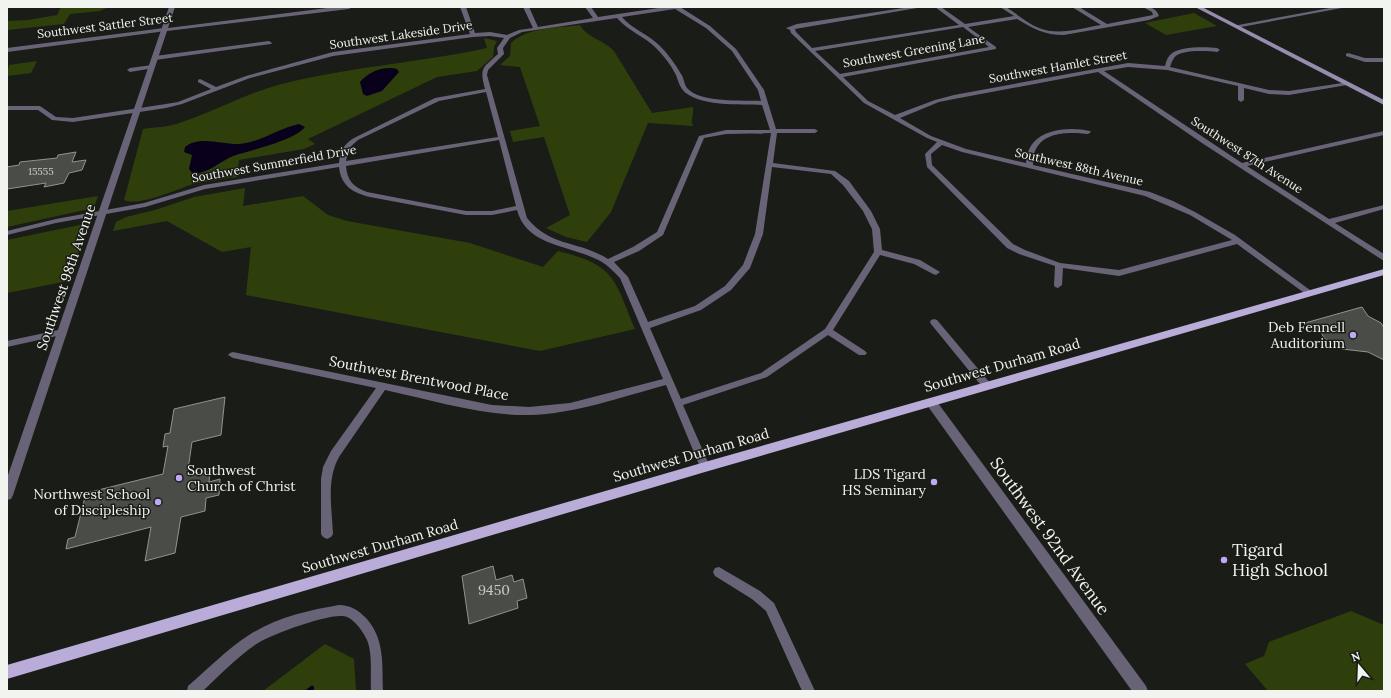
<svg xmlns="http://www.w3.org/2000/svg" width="1391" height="698" font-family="Lora,serif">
	<rect width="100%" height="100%" fill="#1a1c17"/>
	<g fill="#2f3f0c">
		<polygon points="61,7 109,7 100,11 70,14 64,24 7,30 7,21 28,20 57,15"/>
		<polygon points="1194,13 1217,26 1166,35 1145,23"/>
		<path d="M580,25C587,38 604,40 614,51L652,113L693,107C694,114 690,120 693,126L648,123L611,212L587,242L566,237L546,228L570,215L544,137L513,142L510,131L540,126L520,67L500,65L510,56L511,43C528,27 558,28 580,25Z"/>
		<path d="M484,38L497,41L494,47L493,57L477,71L437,77L308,139L315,144L304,149L239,160L237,177C222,179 208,181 193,184C177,189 139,207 124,200L143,129C156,127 170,127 182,122C215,111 245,94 278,85C347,67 418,63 487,48Z"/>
		<polygon points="37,61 31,73 7,76 9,65"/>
		<path d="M245,188L243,206L303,196L328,215L347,221L470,243L543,267L558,251C615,265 614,278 635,329L540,351L246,295L251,247L222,252L167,221L113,231L116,222L126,217L155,210L194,197Z"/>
		<polygon points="98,196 94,208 7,227 7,211"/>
		<polygon points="89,223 68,281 7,293 7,240"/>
		<polygon points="1351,611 1384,625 1384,691 1268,691 1245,664 1264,656 1269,642"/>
		<polygon points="325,644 354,659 356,691 263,691"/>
	</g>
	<g fill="#09001b">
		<path d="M392,68L397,69L399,72L382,91L367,96L363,94L360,82C367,73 380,67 392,68Z"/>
		<path d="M299,124L305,127C294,141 250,150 233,156C219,162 209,173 193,174L189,169L192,155L184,152L185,147C200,135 222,145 240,144C261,142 279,128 299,124Z"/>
	</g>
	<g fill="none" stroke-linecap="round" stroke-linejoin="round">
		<polyline stroke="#09001b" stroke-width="4.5" points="308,691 312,688"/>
	</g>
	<g fill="#4a4d47" stroke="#91948d">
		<polygon points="76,152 72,162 86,160 82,170 69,173 64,183 44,187 46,183 7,189 7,167 19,165 20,162 57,158 58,155"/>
		<polygon points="1362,307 1368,316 1381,323 1384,328 1384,360 1368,352 1342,349 1324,338 1321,332 1305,323"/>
		<polygon points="225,397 221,435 192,442 187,476 210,471 209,482 220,479 219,495 206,498 205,511 181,517 175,553 145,561 151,527 66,549 68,539 75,537 86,493 163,474 168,446 163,447 165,434 170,433 174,409"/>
		<polygon points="493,566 496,580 512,575 514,582 523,579 527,598 517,601 518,608 469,624 462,576"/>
	</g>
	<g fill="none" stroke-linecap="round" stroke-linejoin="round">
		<g fill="#696378" fill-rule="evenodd">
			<path d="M460,7H466L475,33L490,32L507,35L519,30L533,28L523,7H529L538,27L593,18L585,7H591L598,17L665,7H680L710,26L736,49L764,90L776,129H815L818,131L815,133H777L773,163L835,171L849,181L871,211L880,229L882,250L920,260L940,272L936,275L933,274L914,264L880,255L833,330L865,351L867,353L865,355H859L828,335L767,377L683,405L710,467L709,470L705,471L701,470L700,467L666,385C621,397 575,414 529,415C483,416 431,400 385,390L339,457C326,480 332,509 333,534L331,537L327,539L323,537L321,534V479L323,467L331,451L376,388L233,358L228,355L230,353L233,352L492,405L529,407L570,403L663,379L620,278C612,270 605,262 594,258C566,245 526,245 517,210L492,215H466L370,197C353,193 341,186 339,167L205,189L145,207L56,223L7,235V231L56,219L144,203L204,185L339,163C340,151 344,144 354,138L435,98L485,89C479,67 483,68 498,54L497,48L504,38L490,36L473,37L333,56L250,78L182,104L166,108L73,122L52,120L38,110H7V106H40L56,117L73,118L166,104L178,102L211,89L198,82V80L200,79L216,87L246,76L333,52L470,34ZM675,9L706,28L732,51L758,90L761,101C744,100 699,103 687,88C684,84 684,78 681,74C675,63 667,53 659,45C648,34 632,29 622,17ZM617,18C628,31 644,36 656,48C664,56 671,65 676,75C678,80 679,85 682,89C695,107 743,104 762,105L770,130H726L699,136L657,232L633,247L608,259C578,240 552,248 527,218L487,75L488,70L504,54L503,48L510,38L522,32ZM486,92L498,137L346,161L349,148L358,140L439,101ZM771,133L755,234L743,265L725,286L695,306L648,322L628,277L614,262L639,251L663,235L704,138L726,134ZM499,140L516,206L492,211H466L367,192C353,187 347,180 346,166ZM772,167L831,174L843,185L863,211L872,229L874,252L825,329L761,373L681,399L650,328L701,310L731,290L750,268L763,234Z"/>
			<path d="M910,7H923L795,29L796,32L812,48L959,25L935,7H941L965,24L1014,16L1000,7H1006C1017,14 1027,23 1039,28C1058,36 1082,28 1101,25L1072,7H1079L1107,24L1153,15L1152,12L1143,7C1151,7 1156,8 1159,16L1149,20L1064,35C1044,35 1034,29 1017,19L968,27L996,47V49L843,77L868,101L895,115L935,100L954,95L1128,63L1165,66C1166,62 1167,58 1170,55C1179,46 1205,47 1217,48L1220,50L1217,52C1207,51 1180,49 1174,58C1172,61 1171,64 1170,67L1269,90L1289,91L1349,82V84L1347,85L1289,95L1269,94L1244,88V100L1241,102L1238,100V86L1167,70L1128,67L1104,71L1242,163L1384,131V135L1247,166L1329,219L1384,205V209L1335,223L1384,254V261L1202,143L1098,72L954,99L939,102L900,118L931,136L966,149L1026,163C1027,156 1028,149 1033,143C1045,128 1073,127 1090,131L1091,132L1088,134C1071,132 1045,131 1036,149C1033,154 1033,160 1033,165L1150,192L1173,201L1195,212L1235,235L1314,293L1313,295H1307L1237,244L1119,276L1063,268L1062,285L1058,288L1055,287L1054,285L1055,266L1019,254L1007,248L927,167L925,154L937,142L927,138L864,103L791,33L790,30L786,28L797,24ZM963,27L989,47L840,74L815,51ZM942,145L962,152L1145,196L1190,215L1232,240L1119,270L1060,263L1025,250L1013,244L932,165L931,154Z"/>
			<polygon points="1335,7 1347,7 1236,28 1233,26"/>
			<polygon points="164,28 167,30 166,31 7,52 7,48"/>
			<polygon points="269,41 272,43 271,44 155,60 152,58 155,56"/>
			<polygon points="1348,53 1365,58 1384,58 1384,62 1365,62 1346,56 1346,54"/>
			<polygon points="152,65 155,67 154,68 130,72 127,70 130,68"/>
			<polygon points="934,319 937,320 990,383 992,386 990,389 984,389 931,324 930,322 931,320"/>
			<polygon points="63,329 66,330 67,332 66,334 7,347 7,341"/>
			<polygon points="719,567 760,591 774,603 815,691 802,691 766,611 752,599 715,576 713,572 715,568"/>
			<path d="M339,605C350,605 358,610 366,618C385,639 382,664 383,691H371C370,675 373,655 367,640C364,633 355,620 347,617C333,611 271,635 258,643C237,657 220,675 203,691H187L188,686C208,669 227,649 249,635C275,618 309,610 339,605Z"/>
		</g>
		<g fill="#696378" fill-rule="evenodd">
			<polygon points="169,7 175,7 168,28 335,7 352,7 349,9 167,31 13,495 11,499 7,500 7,478"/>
			<polygon points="931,398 935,399 1146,686 1148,691 1132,691 927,405 926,402 927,399"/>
		</g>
		<polygon fill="#968cae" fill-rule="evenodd" points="1195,7 1202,7 1384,100 1384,105"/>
		<polygon fill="#b9acd9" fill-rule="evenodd" points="1384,269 1384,275 705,472 7,679 7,665 705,462"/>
	</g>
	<g fill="#c0a8f3" stroke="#1a1c17" stroke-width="1.5">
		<circle cx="1353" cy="335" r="4"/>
		<circle cx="179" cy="478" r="4"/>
		<circle cx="934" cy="482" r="4"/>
		<circle cx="158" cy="502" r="4"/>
		<circle cx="1224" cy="560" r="4"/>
	</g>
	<g text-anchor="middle" stroke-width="3" stroke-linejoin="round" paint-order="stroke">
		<g font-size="10" fill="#c8cac6">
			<text x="41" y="175">15555</text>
		</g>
		<g font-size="12" fill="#f2f4f0" stroke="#1a1c17">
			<text transform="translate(105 26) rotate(-7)" y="4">Southwest Sattler Street</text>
			<text transform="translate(401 35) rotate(-8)" y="4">Southwest Lakeside Drive</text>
			<text transform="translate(914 51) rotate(-10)" y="4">Southwest Greening Lane</text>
			<text transform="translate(1058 67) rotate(-10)" y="4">Southwest Hamlet Street</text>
			<text transform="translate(1247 155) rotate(33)" y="4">Southwest 87th Avenue</text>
			<text transform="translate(274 164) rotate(-10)" y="4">Southwest Summerfield Drive</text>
			<text transform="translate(1079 167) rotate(13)" y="4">Southwest 88th Avenue</text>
		</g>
		<g font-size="14" fill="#f2f4f0" stroke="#1a1c17">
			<text transform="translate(66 277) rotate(-71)" y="5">Southwest 98th Avenue</text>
			<text transform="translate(1002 365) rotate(-16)" y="5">Southwest Durham Road</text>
			<text transform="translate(419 378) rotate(11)" y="5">Southwest Brentwood Place</text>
			<text transform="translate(691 455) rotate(-16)" y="5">Southwest Durham Road</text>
			<text transform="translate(380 546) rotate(-16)" y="5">Southwest Durham Road</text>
		</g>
		<g font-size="14" fill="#f2f4f0" stroke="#1a1c17" text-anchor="end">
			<text x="1345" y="332">Deb Fennell<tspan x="1345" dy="16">Auditorium</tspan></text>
			<text x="187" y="475" text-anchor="start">Southwest<tspan x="187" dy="16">Church of Christ</tspan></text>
			<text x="926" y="479">LDS Tigard<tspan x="926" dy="16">HS Seminary</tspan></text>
			<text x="150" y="499">Northwest School<tspan x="150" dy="16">of Discipleship</tspan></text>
		</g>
		<g font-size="14" fill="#c8cac6">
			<text x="494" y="595">9450</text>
		</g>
		<g font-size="17" fill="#f2f4f0" stroke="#1a1c17">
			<text transform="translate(1050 536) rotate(54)" y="6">Southwest 92nd Avenue</text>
		</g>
		<g font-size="17" fill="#f2f4f0" stroke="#1a1c17" text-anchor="start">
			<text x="1232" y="556">Tigard<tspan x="1232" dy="20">High School</tspan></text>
		</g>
	</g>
	<rect width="1391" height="698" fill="none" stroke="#f2f4f0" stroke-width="16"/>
	<g transform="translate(1359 666) rotate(341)" stroke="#1a1c17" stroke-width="3" paint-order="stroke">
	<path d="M0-3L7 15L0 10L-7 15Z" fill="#f2f4f0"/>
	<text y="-6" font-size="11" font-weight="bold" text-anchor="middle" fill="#f2f4f0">N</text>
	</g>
</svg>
